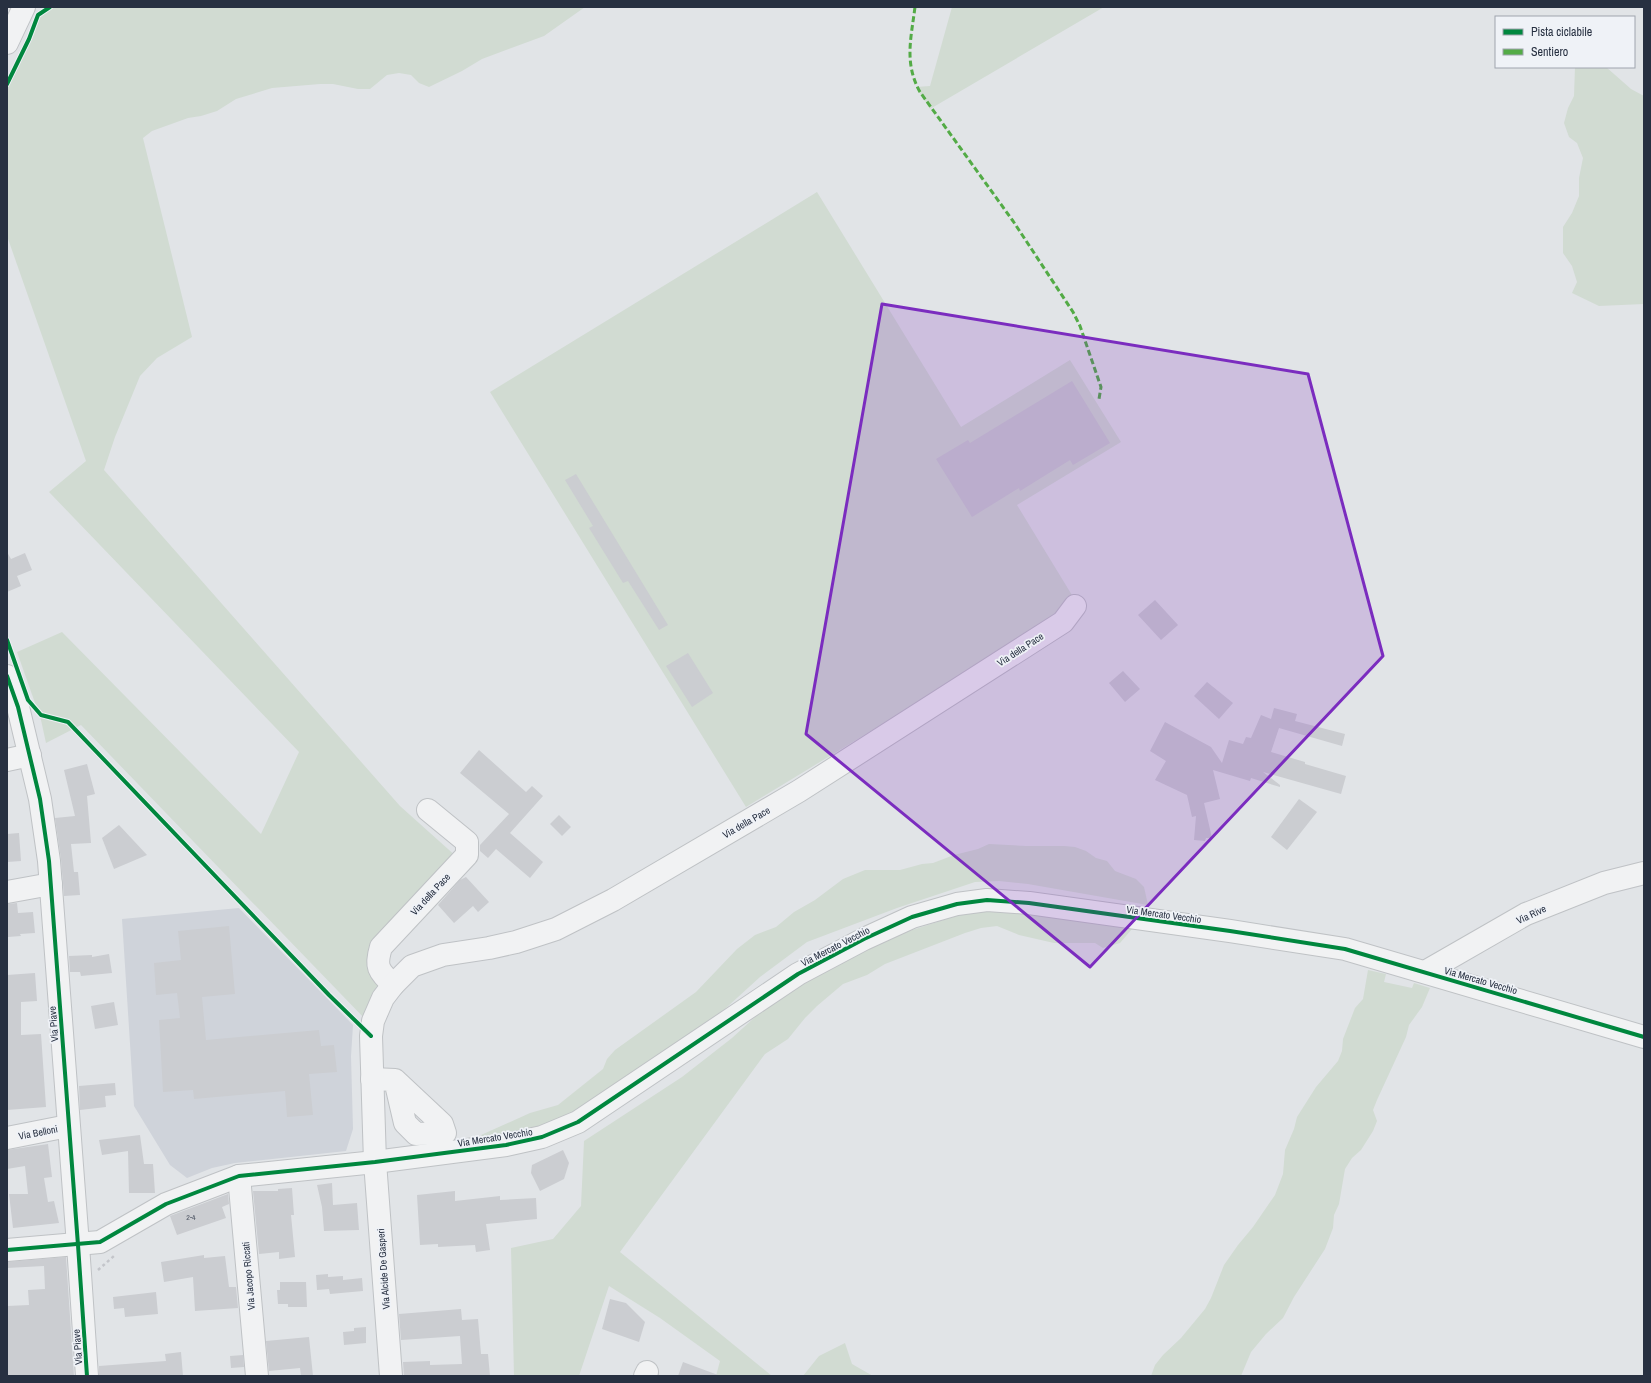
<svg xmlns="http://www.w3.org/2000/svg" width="1651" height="1383" font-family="'Archivo Narrow',sans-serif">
	<rect width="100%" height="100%" fill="#e1e4e7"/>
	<polygon fill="#cfd3da" points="239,908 353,1025 351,1056 353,1129 346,1151 235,1163 212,1168 187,1178 170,1165 134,1106 122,919"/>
	<g fill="#d1dbd2">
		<polygon points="44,7 585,7 544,36 482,59 462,71 429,87 419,83 411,75 399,73 387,75 370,89 358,89 333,84 320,84 272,88 236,99 217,111 201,116 188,118 152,131 143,138 192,337 157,358 140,376 115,437 104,470 400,806 458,858 368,954 379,980 366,1020 81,725 46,743 41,720 17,652 62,632 261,834 299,752 49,492 86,461 7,236 7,81"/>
		<polygon points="952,7 1104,7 930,109 916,87 930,86"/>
		<polygon points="1575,67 1606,67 1631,89 1644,96 1644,304 1599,306 1572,293 1577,282 1572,266 1563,253 1563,227 1572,213 1579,196 1579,178 1583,158 1577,143 1569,137 1564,123 1568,108 1574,96"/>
		<polygon points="817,192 961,427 1070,360 1121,442 1017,505 1078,605 746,807 490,392"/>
		<polygon points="989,844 1026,846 1064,846 1075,847 1086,851 1096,858 1107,861 1115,871 1136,879 1144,887 1148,905 1028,884 999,881 975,882 897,908 807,942 760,977 715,1018 548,1131 487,1141 481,1135 530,1113 558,1105 603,1069 607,1059 615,1050 696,992 737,949 755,935 776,927 794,912 815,900 843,879 865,870 900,870 922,864 933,863 954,855 978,849"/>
		<polygon points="981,908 1025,910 1132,929 1120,943 1103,948 1095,943 1054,943 1019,935 997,926 981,928 965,933 885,964 867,975 843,984 817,1006 805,1018 788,1039 765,1054 620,1252 772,1376 716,1376 720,1361 660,1318 609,1286 579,1376 514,1376 511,1248 553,1239 581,1206 584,1141 682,1077 732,1038 777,997 819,966 906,932"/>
		<polygon points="1368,970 1386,974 1384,982 1412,988 1414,983 1430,988 1422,1007 1409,1025 1406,1037 1377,1100 1373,1110 1377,1121 1373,1131 1361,1150 1352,1158 1345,1169 1339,1204 1334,1215 1333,1228 1325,1249 1294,1297 1283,1318 1266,1334 1251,1352 1241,1376 1151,1376 1155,1365 1163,1355 1181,1338 1205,1309 1211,1298 1224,1265 1238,1245 1253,1227 1275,1195 1283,1174 1285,1150 1294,1129 1297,1117 1316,1087 1338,1061 1342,1051 1343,1039 1355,1008 1363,999"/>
		<polygon points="845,1343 852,1364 873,1376 803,1376 819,1356"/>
	</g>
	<g fill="#cbcdd1">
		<polygon points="1072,381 1110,443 1073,465 1070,460 1020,491 1019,488 972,517 936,459 968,440 970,443"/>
		<polygon points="576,474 668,625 659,630 628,581 623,583 589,528 593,526 565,480"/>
		<polygon points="7,552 11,559 25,553 32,570 17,576 21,586 7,592"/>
		<polygon points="1155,600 1178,625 1161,640 1138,615"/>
		<polygon points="688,653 713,693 692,707 666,666"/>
		<polygon points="1123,671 1140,689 1125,702 1109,683"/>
		<polygon points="1207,682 1233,703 1219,719 1194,696"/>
		<polygon points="1274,708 1297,714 1295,721 1345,734 1342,746 1279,728 1271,752 1305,762 1305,764 1346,776 1341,794 1263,772 1280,785 1280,787 1251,778 1250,781 1213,770 1220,799 1204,803 1212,838 1206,838 1205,841 1194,840 1196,816 1192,817 1187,795 1155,780 1166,761 1150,751 1165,722 1211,747 1222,763 1229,740 1243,744 1246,737 1251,738 1261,715 1271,719"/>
		<polygon points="479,750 526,792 532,786 543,796 510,833 543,862 530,878 496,849 488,858 480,851 480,845 509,814 460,773"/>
		<polygon points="87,764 95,794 87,796 91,843 71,844 74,872 78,872 80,895 64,896 61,859 55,818 75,816 64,770"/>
		<polygon points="1299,799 1317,812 1287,850 1271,837"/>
		<polygon points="559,815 571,827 562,836 550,824"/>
		<polygon points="119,825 147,855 114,869 102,838"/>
		<polygon points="19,833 21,861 7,862 7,834"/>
		<polygon points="466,877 489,902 478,912 473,906 454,923 438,905 460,880"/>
		<polygon points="17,903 18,913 33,912 35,933 20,934 21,936 8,937 7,904"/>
		<polygon points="229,926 235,994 202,997 206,1040 319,1030 321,1046 334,1045 337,1072 309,1074 313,1115 287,1117 285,1091 194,1099 193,1090 163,1092 159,1020 180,1018 177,993 156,995 154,963 181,960 178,931"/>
		<polygon points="109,954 112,973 81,976 80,972 70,972 69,956 92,955 92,957"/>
		<polygon points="35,973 37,1001 21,1002 21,1035 41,1034 46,1107 7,1110 7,975"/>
		<polygon points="114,1002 118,1025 95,1029 91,1006"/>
		<polygon points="115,1083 116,1095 105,1096 106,1107 80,1110 79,1086"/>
		<polygon points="140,1135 144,1164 153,1164 155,1193 129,1193 128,1151 102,1155 99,1140"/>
		<polygon points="48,1144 52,1177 44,1178 48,1202 54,1201 59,1223 13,1228 9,1194 28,1194 25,1166 7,1169 7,1150"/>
		<polygon points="563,1150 569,1163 564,1179 540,1191 531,1173 532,1165"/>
		<polygon points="332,1183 333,1205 357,1203 359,1230 324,1231 322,1207 317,1185"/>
		<polygon points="292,1188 294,1215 291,1215 295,1257 279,1259 279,1252 259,1254 253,1191 278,1191 278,1189"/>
		<polygon points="455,1191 455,1201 500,1196 500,1200 536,1198 537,1219 486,1224 490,1250 476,1252 475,1245 438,1247 438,1244 420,1245 417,1195"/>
		<polygon points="228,1194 229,1204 222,1207 226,1218 177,1235 170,1216"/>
		<polygon points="204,1255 204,1258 225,1256 229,1287 236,1287 238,1308 195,1311 193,1277 164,1282 161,1262"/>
		<polygon points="66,1257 74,1376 7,1376 7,1306 29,1305 28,1290 45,1289 44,1266 7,1268 7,1262"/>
		<polygon points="328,1274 328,1277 343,1276 343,1280 362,1278 363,1291 330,1294 329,1289 317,1290 316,1275"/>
		<polygon points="280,1282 306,1282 307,1307 288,1307 288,1304 278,1304 277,1290 280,1290"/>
		<polygon points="156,1292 158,1314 125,1317 124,1308 114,1309 113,1297"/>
		<polygon points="610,1299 626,1303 645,1322 639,1342 602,1329"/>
		<polygon points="461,1309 462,1320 478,1319 481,1354 488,1354 490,1376 404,1376 403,1362 430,1361 430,1365 462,1364 460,1336 401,1340 399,1314"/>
		<polygon points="366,1327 366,1343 344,1345 343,1332 354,1331 354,1328"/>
		<polygon points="309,1337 313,1376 301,1376 300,1368 269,1371 266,1341"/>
		<polygon points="181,1352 183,1376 99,1376 99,1366 166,1361 165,1354"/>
		<polygon points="243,1355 244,1367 231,1368 230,1356"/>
		<polygon points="683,1362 718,1375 718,1376 678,1376"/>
	</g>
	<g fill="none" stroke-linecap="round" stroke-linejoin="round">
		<defs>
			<g id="minor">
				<polyline points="7,43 24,7"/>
				<polyline points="7,676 18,707 40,799 49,861 78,1245 87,1376"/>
				<polyline points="7,760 30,755"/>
				<polyline points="7,892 51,884"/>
				<polyline points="1425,972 1526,914 1604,883 1644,873"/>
				<path d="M393,985C378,970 375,967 381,947L467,855V842L428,810"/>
				<polyline points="372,1079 395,1080 405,1123 416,1134 445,1133 442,1124 395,1080"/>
				<polyline points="7,1138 68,1126"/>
				<polyline points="239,1176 257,1376"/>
				<polyline points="7,1250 100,1242 166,1204 239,1176 375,1162 506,1145 542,1137 578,1122 798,974 864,939 912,917 957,904 987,900 1029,903 1230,931 1345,949 1644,1037"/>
				<polyline points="391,1376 375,1162 371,1036 373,1021 383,998 393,985 412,966 443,955 489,948 516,942 556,929 613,900 799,791 1063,622 1075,606"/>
				<polyline points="645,1376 647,1372"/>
			</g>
		</defs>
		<use href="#minor" stroke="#bfc2c5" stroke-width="24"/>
		<polyline stroke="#c3c5ca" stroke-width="2.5" stroke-dasharray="3 3" stroke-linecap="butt" points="98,1270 114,1256"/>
		<use href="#minor" stroke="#f1f2f3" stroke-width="22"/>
		<path stroke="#53ab46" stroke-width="3" stroke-dasharray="6 3" stroke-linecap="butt" d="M915,7C911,39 904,63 920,92L1013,221L1073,312L1080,326L1101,387L1099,399"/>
		<defs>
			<g id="cycleway">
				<polyline points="7,84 29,39 38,15 50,7"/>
				<polyline points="7,640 28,700 41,715 68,722 329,995 371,1036"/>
				<polyline points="7,676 18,707 40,799 49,861 78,1245 87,1376"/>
				<polyline points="7,1250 100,1242 166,1204 239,1176 375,1162 506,1145 542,1137 578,1122 798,974 864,939 912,917 957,904 987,900 1029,903 1230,931 1345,949 1644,1037"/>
			</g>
		</defs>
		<use href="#cycleway" stroke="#eff2f7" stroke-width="6"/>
		<use href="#cycleway" stroke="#00873e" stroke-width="4"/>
	</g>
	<path fill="#7b2cbf" fill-opacity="0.2" stroke="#7b2cbf" stroke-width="3" stroke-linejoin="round" d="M882,304L1308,374L1383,656L1090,967L806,734Z"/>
	<g text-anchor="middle" stroke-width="3.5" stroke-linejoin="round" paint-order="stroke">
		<g font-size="8" fill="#515866">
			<text x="191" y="1220">2-4</text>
		</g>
		<g font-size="10" fill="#273041" stroke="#eff2f7">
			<text transform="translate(1020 649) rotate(-33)" y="4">Via della Pace</text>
			<text transform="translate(746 822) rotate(-30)" y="4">Via della Pace</text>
			<text transform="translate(430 894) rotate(-47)" y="4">Via della Pace</text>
			<text transform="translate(1164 914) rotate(8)" y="4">Via Mercato Vecchio</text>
			<text transform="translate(1531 914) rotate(-25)" y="4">Via Rive</text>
			<text transform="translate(835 946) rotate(-27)" y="4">Via Mercato Vecchio</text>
			<text transform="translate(1481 980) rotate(16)" y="4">Via Mercato Vecchio</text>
			<text transform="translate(53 1024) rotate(-94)" y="4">Via Piave</text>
			<text transform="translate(38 1132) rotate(-11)" y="4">Via Belloni</text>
			<text transform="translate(495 1137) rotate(-9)" y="4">Via Mercato Vecchio</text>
			<text transform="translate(383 1269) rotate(-94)" y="4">Via Alcide De Gasperi</text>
			<text transform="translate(248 1276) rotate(-95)" y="4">Via Jacopo Riccati</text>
			<text transform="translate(77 1347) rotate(-94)" y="4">Via Piave</text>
		</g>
	</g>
	<rect width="1651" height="1383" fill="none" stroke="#273041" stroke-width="16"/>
	<rect x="1495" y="16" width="140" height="52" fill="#eff2f7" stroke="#9fa4ae"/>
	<rect x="1503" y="29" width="20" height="6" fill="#00873e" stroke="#9fa4ae"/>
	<text x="1531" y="36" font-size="12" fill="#273041">Pista ciclabile</text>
	<rect x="1503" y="49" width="20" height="6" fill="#53ab46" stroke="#9fa4ae"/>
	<text x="1531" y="56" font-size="12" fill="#273041">Sentiero</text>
</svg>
